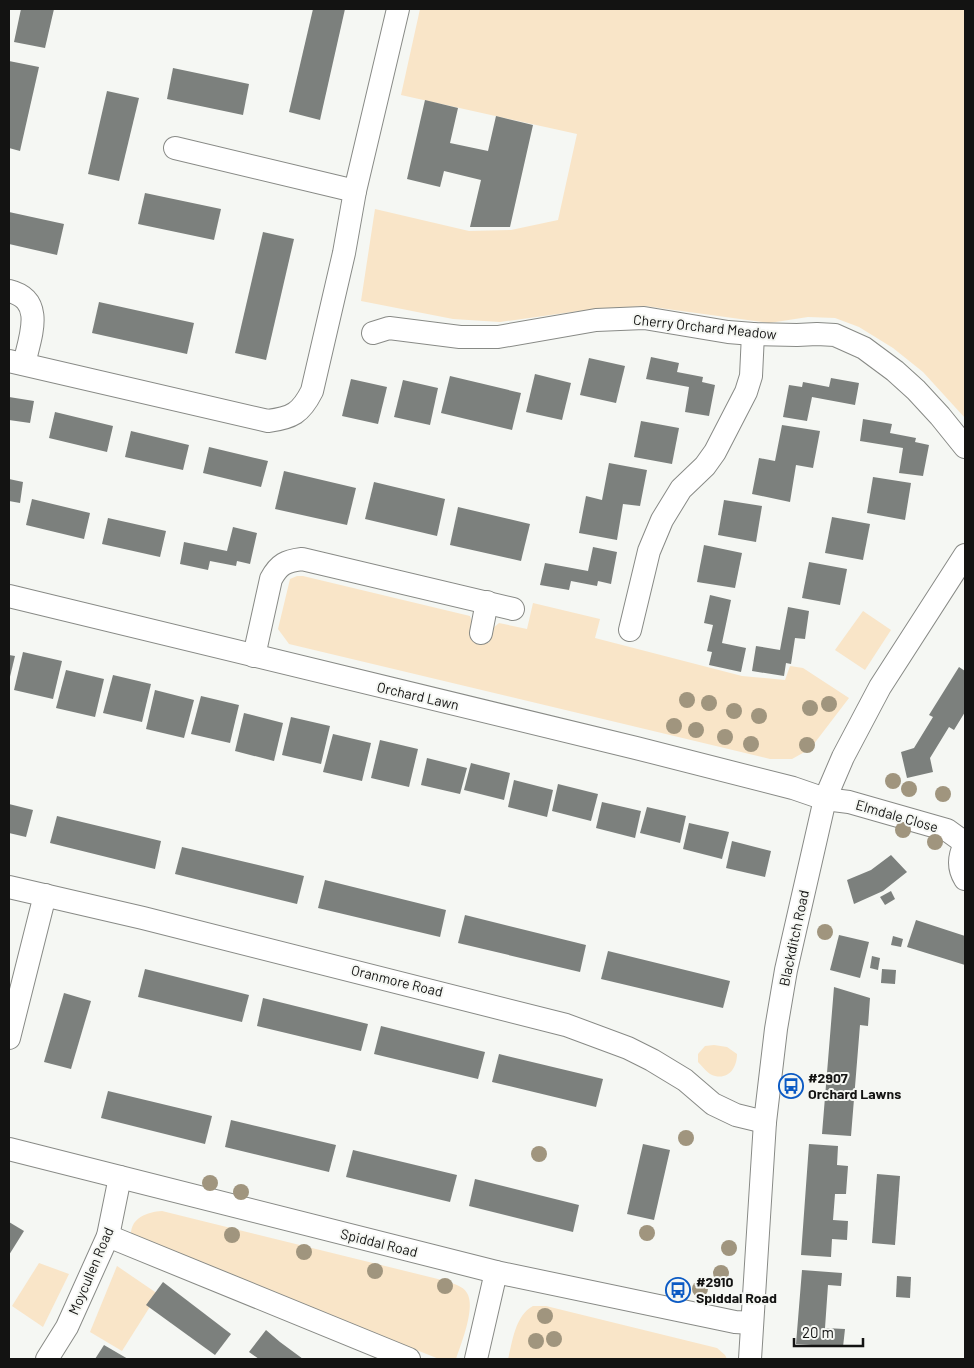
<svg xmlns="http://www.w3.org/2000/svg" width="974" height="1368" font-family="Barlow,sans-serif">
	<rect width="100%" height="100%" fill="#f5f7f3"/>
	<g fill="#f9e5c8">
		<polygon points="420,9 965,9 965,418 923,372 893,348 859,327 835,318 808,317 769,323 645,306 579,311 500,322 453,319 361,301 375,209 469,231 511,230 558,220 577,134 401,95"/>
		<polygon points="297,576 303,576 470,616 473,625 470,638 489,643 492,629 499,623 527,629 533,603 600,619 595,638 742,676 785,680 790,666 803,668 849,698 810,749 792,759 770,759 289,644 278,629 290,579"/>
		<polygon points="863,611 891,630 865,670 835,650"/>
		<path d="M714,1045L727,1047L737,1054C737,1070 726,1082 710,1074C706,1071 702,1066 698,1062V1054L705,1046Z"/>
		<path d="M162,1211L446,1281C454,1284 463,1286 467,1293C476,1307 461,1344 456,1359H439L131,1236C130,1218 147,1212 162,1211Z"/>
		<polygon points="39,1263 69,1274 43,1327 12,1306"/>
		<polygon points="117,1266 158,1294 122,1351 90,1332"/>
		<path d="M533,1306H546L717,1348L725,1355L727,1359H508C513,1340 515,1316 533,1306Z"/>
	</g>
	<g fill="#7c807d">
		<polygon points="21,9 54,9 45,48 14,42"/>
		<polygon points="313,9 345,9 320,120 289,112"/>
		<polygon points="9,61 39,67 20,151 9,148"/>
		<polygon points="173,68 249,84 243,115 167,99"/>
		<polygon points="107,91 139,98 119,181 88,174"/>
		<polygon points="425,100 458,108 450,143 488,151 496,116 533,125 510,227 470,227 481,180 444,171 440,187 407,179"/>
		<polygon points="145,193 221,209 214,240 138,224"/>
		<polygon points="9,212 64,224 57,255 9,244"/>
		<polygon points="263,232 294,239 266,360 235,353"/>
		<polygon points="99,302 194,323 187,354 92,333"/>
		<polygon points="651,357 679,363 677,372 703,377 702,382 715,385 709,416 685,412 689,387 646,379"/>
		<polygon points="589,358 625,366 616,403 580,395"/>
		<polygon points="535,374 571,383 562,420 526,412"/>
		<polygon points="450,376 521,393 512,430 441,413"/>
		<polygon points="831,378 859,383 855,405 812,397 807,421 783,417 789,385 802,387 803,382 829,387"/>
		<polygon points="351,379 387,387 378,424 342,416"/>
		<polygon points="403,380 438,388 430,425 394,417"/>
		<polygon points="9,397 34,401 30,423 9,420"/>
		<polygon points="55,412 113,426 107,452 49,438"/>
		<polygon points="863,419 892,424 890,433 916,438 915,442 929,445 923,476 899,473 903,448 860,441"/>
		<polygon points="641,421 679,428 672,464 634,457"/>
		<polygon points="782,425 820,431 813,468 796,465 790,502 752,494 759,458 775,461"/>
		<polygon points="131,431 189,445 183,470 125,457"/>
		<polygon points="209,447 268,461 261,487 203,473"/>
		<polygon points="609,463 647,470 640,506 623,504 617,540 579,533 586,496 602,500"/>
		<polygon points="284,471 356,488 347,525 275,509"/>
		<polygon points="873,477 911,483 905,520 867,513"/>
		<polygon points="9,479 23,482 20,503 9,501"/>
		<polygon points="374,482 445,499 437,536 365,519"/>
		<polygon points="32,499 90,513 84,539 26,525"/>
		<polygon points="724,500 762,506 756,542 718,535"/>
		<polygon points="458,507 530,524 521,561 450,545"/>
		<polygon points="832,517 870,524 863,560 825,553"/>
		<polygon points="108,518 166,531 160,557 102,544"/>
		<polygon points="233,527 257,533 250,564 237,561 236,566 210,561 208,570 180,564 184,542 227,551"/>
		<polygon points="704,545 742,553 735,588 697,582"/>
		<polygon points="593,547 617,552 611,584 598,581 597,586 571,581 569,590 540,585 545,563 588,571"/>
		<polygon points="809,562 847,569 840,605 802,598"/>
		<polygon points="710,595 731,600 722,643 746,648 741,672 709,665 712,652 707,651 713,625 704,623"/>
		<polygon points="788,607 809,611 805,639 795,638 791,664 786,663 784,676 752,671 756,646 780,650"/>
		<polygon points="23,652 62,661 53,699 14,690"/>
		<polygon points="9,655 15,656 9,681"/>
		<polygon points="959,667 965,671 965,712 954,730 949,727 930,758 933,772 907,778 901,752 914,748 933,717 929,715"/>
		<polygon points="66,670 104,679 95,717 56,708"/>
		<polygon points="113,675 151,684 142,722 103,713"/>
		<polygon points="155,690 194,700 184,738 146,729"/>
		<polygon points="201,696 239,705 230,743 191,734"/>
		<polygon points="244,713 283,723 274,761 235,751"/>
		<polygon points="291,717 330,726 321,764 282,755"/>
		<polygon points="333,734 371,743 362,781 323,772"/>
		<polygon points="380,740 418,749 409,787 371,778"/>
		<polygon points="427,758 467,768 460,794 421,785"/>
		<polygon points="471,763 510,773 504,800 464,790"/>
		<polygon points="514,780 553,790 547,817 508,807"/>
		<polygon points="558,784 598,794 591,821 552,811"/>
		<polygon points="602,802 641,811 635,838 596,828"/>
		<polygon points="9,804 33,810 26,837 9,833"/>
		<polygon points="647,807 686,816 680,843 640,833"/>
		<polygon points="57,816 161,841 155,869 50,843"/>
		<polygon points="689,823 729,832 722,859 683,849"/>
		<polygon points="732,841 771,851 765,877 726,868"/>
		<polygon points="182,847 304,876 297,904 175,874"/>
		<polygon points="891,855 907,872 883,891 854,904 847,880 871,870"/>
		<polygon points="325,880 446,910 440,937 318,908"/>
		<polygon points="891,891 895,899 885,905 880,897"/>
		<polygon points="465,915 586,945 580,972 458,943"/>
		<polygon points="916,920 965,936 965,965 907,947"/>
		<polygon points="839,935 869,942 860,978 830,970"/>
		<polygon points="893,936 903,939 901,947 891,945"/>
		<polygon points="608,951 730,981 723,1008 601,979"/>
		<polygon points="872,956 880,958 878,970 870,968"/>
		<polygon points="145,969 249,995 242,1022 138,997"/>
		<polygon points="882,969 896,970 895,984 881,983"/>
		<polygon points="834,987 870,998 868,1026 860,1025 851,1136 822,1134"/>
		<polygon points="64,993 91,1001 71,1069 44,1062"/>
		<polygon points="263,998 368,1024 361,1051 257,1026"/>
		<polygon points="381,1026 485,1052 478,1079 374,1054"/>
		<polygon points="499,1054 603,1079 596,1107 492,1082"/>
		<polygon points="108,1091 212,1116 205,1144 101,1118"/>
		<polygon points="231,1120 336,1145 329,1172 225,1147"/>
		<polygon points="643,1144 670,1150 654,1220 627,1214"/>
		<polygon points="809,1144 838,1146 837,1165 848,1166 846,1194 835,1194 833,1220 848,1221 847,1240 832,1239 831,1257 801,1255"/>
		<polygon points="353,1150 457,1175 450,1202 346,1177"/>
		<polygon points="877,1174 900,1176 895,1245 872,1243"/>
		<polygon points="475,1179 579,1205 573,1232 469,1206"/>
		<polygon points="9,1222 24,1231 9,1255"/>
		<polygon points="802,1270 842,1273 841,1286 828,1285 825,1328 845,1329 843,1347 796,1344"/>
		<polygon points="897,1276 911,1277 910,1298 896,1297"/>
		<polygon points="163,1282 231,1334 215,1355 146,1305"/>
		<polygon points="266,1330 280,1342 303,1359 259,1359 249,1352"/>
		<polygon points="104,1345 128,1359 95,1359"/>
	</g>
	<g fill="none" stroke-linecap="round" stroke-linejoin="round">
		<defs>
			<g id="minor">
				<polyline points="175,148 355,191"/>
				<path d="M9,291C46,300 30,337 24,364"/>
				<polyline points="373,333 389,328 460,337 498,337 596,320 644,318 728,332 753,334 797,335 817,334 835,335 864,348 895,371 916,390 940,416 965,447"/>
				<path d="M9,361L268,421C292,418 301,413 312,391L344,253L355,191L398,9"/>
				<polyline points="9,596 636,748 793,788 825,799 849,802 947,830 965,843"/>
				<polyline points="630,630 649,551 662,520 681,489 705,466 715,452 746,392 751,376 753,334"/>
				<polyline points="481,633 487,602"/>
				<path d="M254,656L271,579C279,564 286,561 302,559L513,609"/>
				<path d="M965,844C959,856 958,868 965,879"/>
				<polyline points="9,887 143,918 566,1025 628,1048 652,1060 685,1080 713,1104 736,1115 765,1122"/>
				<polyline points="9,1038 45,895"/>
				<polyline points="9,1149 496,1272 735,1322 752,1323"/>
				<polyline points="108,1236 409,1359"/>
				<polyline points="47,1359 67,1327 108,1236 120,1177"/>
				<polyline points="476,1359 496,1272"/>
				<polyline points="750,1359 765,1122 776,1029 786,970 825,799 843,757 880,687 965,555"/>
			</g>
		</defs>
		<use href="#minor" stroke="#888a86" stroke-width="24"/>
		<use href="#minor" stroke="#fff" stroke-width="22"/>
	</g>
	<g fill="#a0957e">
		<circle cx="687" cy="700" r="8"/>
		<circle cx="709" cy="703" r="8"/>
		<circle cx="829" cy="704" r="8"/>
		<circle cx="810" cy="708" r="8"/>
		<circle cx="734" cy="711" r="8"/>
		<circle cx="759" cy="716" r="8"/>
		<circle cx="674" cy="726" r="8"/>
		<circle cx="696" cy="730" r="8"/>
		<circle cx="725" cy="737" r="8"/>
		<circle cx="751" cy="744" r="8"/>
		<circle cx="807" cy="745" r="8"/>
		<circle cx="893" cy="781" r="8"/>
		<circle cx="909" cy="789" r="8"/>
		<circle cx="943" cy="794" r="8"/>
		<circle cx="903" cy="830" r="8"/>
		<circle cx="935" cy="842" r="8"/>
		<circle cx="825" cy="932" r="8"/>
		<circle cx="686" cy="1138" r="8"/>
		<circle cx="539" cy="1154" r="8"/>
		<circle cx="210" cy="1183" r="8"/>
		<circle cx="241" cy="1192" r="8"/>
		<circle cx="647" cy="1233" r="8"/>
		<circle cx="232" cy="1235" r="8"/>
		<circle cx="729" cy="1248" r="8"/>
		<circle cx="304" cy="1252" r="8"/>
		<circle cx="375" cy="1271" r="8"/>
		<circle cx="721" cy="1273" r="8"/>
		<circle cx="445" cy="1286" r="8"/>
		<circle cx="700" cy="1289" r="8"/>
		<circle cx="545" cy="1316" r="8"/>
		<circle cx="554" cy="1339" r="8"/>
		<circle cx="536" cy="1341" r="8"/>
	</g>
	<defs>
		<symbol id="bus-ring" viewBox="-11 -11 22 22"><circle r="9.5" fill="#f5f7f3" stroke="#0b5ac4" stroke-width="1.5"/><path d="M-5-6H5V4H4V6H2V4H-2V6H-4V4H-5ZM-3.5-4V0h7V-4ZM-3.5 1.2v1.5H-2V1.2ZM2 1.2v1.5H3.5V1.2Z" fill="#0b5ac4"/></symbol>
	</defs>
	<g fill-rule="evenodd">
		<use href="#bus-ring" x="777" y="1072" width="28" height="28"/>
		<use href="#bus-ring" x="664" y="1276" width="28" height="28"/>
	</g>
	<g text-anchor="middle" stroke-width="4" stroke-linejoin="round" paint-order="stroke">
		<g font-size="14" fill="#131312" stroke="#f5f7f3">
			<text transform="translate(705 327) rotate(6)" y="5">Cherry Orchard Meadow</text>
			<text transform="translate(418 696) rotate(13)" y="5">Orchard Lawn</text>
			<text transform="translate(897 816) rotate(16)" y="5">Elmdale Close</text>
			<text transform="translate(794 938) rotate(-78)" y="5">Blackditch Road</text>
			<text transform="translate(397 981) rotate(14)" y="5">Oranmore Road</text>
			<text transform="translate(379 1243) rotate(14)" y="5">Spiddal Road</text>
			<text transform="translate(91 1271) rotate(-67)" y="5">Moycullen Road</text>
		</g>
		<g font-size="14" font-weight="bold" fill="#131312" stroke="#f5f7f3" text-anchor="start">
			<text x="808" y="1083">#2907<tspan x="808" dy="16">Orchard Lawns</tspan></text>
			<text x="696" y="1287">#2910<tspan x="696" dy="16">Spiddal Road</tspan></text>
		</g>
	</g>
	<rect width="974" height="1368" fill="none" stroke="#131312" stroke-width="20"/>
	<path d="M794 1338v8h69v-8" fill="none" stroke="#131312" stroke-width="2.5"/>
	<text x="802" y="1338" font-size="15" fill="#131312" stroke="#f5f7f3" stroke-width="4" paint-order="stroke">20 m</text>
</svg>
